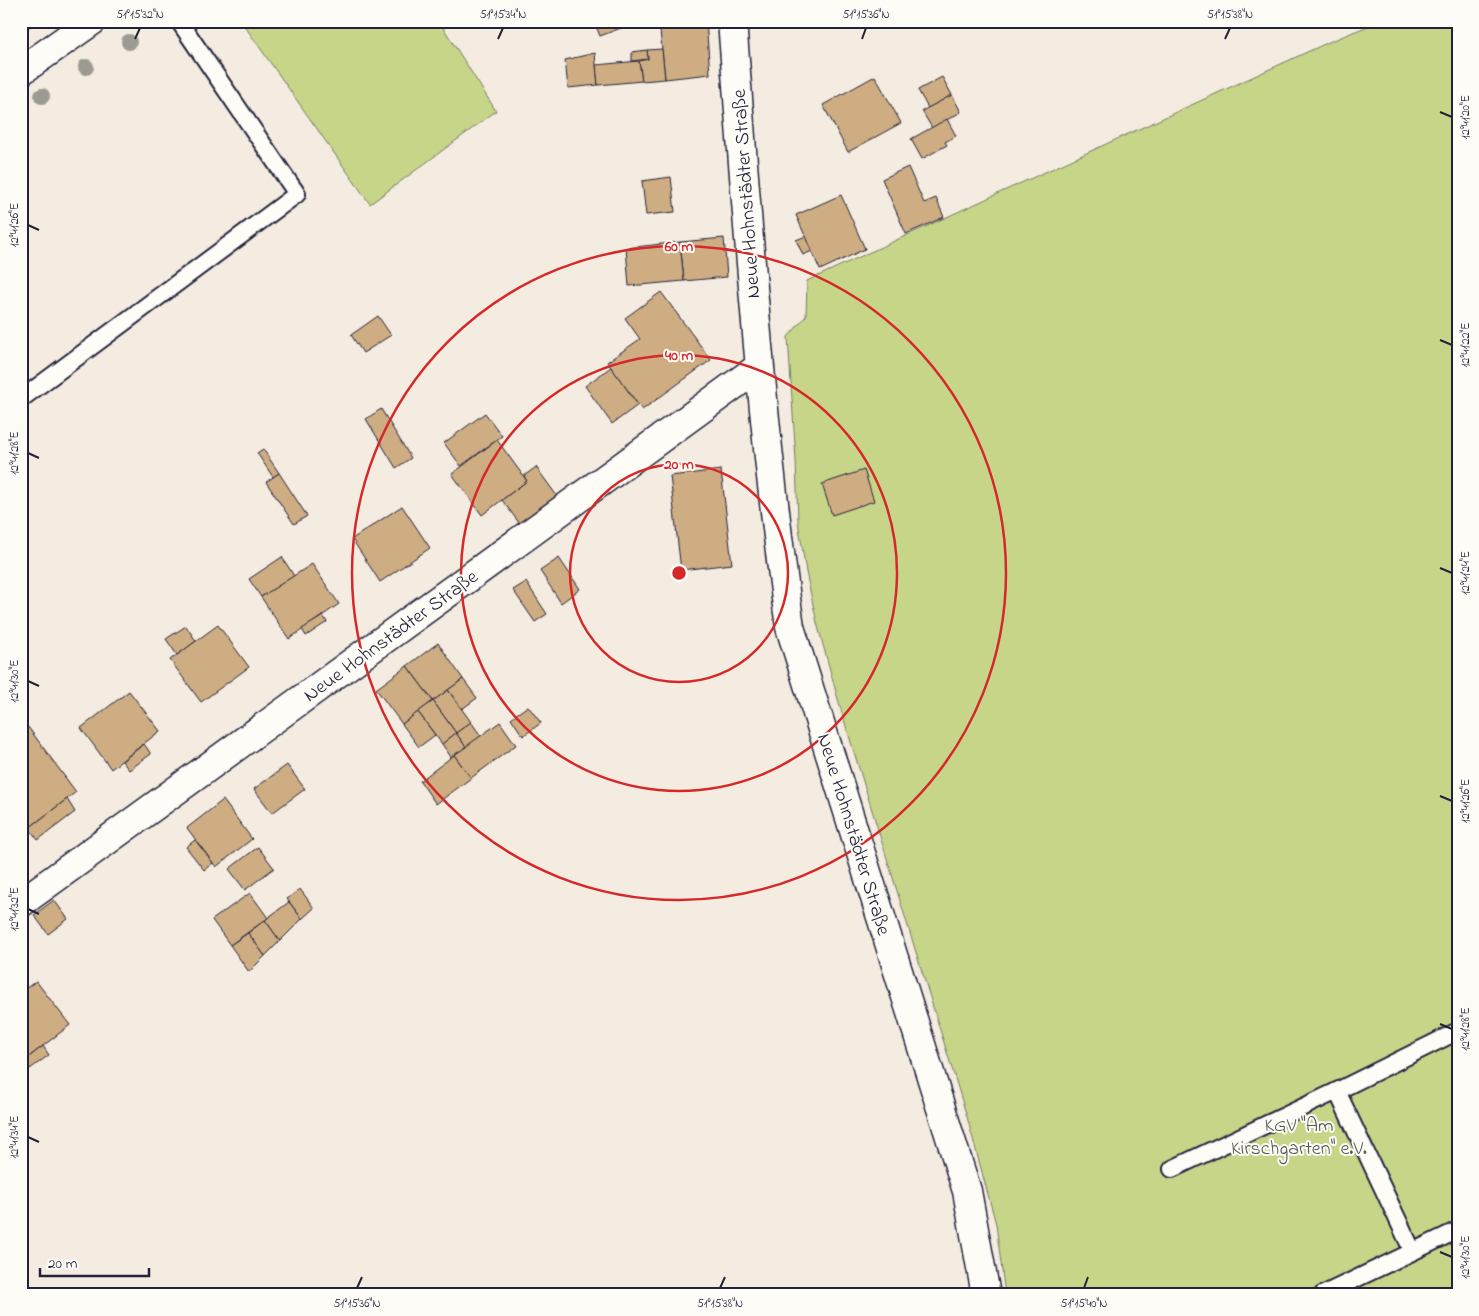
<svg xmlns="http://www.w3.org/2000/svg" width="1479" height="1316" font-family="'Indie Flower',sans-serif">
	<rect width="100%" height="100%" fill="#f4ece0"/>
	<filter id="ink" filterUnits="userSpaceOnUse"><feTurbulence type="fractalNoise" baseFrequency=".02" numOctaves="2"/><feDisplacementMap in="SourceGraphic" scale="10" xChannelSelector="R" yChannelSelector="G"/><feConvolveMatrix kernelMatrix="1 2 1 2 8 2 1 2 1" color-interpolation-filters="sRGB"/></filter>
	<g filter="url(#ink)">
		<g fill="#c7d589" stroke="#747c62">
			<polygon points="21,21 38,21 21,33"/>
			<polygon points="241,21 439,21 496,111 370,204"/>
			<polygon points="1380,21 1458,21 1458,1295 1005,1295 996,1224 967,1117 841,710 817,623 806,572 798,521 796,461 788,337 806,316 807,281 1329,42"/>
		</g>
		<g fill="#cfad82" stroke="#22223b">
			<polygon points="594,21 637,21 637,22 600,36"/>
			<polygon points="659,21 706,21 710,74 665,79"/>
			<polygon points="662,49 665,79 642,81 639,61 648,59 647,50"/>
			<polygon points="647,50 648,59 632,61 632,52"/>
			<polygon points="595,53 598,85 568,88 565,60"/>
			<polygon points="639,61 642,81 598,85 596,65"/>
			<polygon points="875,76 901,123 848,152 823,105"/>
			<polygon points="942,77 952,95 928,108 918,90"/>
			<polygon points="952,95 961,112 932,128 922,111"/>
			<polygon points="947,119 956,136 945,142 947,145 922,159 911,139"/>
			<polygon points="908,167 924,203 936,198 944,217 906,234 882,179"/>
			<polygon points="671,177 675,212 646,215 642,181"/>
			<polygon points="841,195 865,249 820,270 796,215"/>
			<polygon points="806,236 812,251 803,255 796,240"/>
			<polygon points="724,238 727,277 684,281 680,242"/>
			<polygon points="680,242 684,281 629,286 626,248"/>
			<polygon points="661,292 711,360 642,410 607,362 640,339 625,318"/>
			<polygon points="378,316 391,335 363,353 351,335"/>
			<polygon points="611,367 638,405 612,424 585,386"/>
			<polygon points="381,409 411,458 396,468 366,419"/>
			<polygon points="485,413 502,436 461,466 444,443"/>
			<polygon points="497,440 527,481 482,515 452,474"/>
			<polygon points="263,449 279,473 273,477 257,453"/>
			<polygon points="536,467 557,496 520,524 502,500 527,481 524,476"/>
			<polygon points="721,470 732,564 681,570 670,476"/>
			<polygon points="864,470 874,501 832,515 822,484"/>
			<polygon points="279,473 307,516 294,524 266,482"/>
			<polygon points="402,506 430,548 380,582 352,539"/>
			<polygon points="282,557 294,576 261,597 249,579"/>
			<polygon points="559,558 580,589 561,603 540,571"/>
			<polygon points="312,564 339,604 289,639 261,597"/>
			<polygon points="526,582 547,614 535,622 513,590"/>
			<polygon points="323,616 327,622 306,636 302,629"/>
			<polygon points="218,625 249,667 201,702 170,660"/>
			<polygon points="186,626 196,641 177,655 166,639"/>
			<polygon points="438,643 463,679 433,701 407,666"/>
			<polygon points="407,666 433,701 402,724 376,689"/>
			<polygon points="463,679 477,698 462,709 448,690"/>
			<polygon points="448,690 471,722 456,733 433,701"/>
			<polygon points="129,691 160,731 111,769 81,728"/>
			<polygon points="433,701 456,733 442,744 418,712"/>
			<polygon points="528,706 541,723 523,736 511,718"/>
			<polygon points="418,712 435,735 419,747 402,724"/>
			<polygon points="471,722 481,736 466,747 456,733"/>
			<polygon points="500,722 516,745 471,778 454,755"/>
			<polygon points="28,727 76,792 29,828 21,818 21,732"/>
			<polygon points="456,733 466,747 451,757 442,744"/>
			<polygon points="144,744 151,754 129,770 122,761"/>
			<polygon points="454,755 471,778 436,804 420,781"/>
			<polygon points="287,765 305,789 272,813 254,789"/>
			<polygon points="67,799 75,812 38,840 29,828"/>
			<polygon points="223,800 252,839 216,867 187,828"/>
			<polygon points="195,840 213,863 204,870 186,847"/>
			<polygon points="258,847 274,868 245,890 229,869"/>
			<polygon points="300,889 314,908 302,919 287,899"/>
			<polygon points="250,893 268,918 230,945 212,920"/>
			<polygon points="54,900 68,919 48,934 34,915"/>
			<polygon points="289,902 302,919 280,941 265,920"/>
			<polygon points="265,920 280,941 265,956 248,933"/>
			<polygon points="248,933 265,956 249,972 230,945"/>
			<polygon points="36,981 70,1025 21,1063 21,992"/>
			<polygon points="43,1046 49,1055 30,1069 24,1061"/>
		</g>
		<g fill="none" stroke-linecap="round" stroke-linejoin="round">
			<defs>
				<g id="service">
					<polyline points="21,399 297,194 179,21"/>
					<polyline points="1337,1091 1412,1250"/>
					<polyline points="1172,1169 1337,1091 1458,1031"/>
					<polyline points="1322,1295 1458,1230"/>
				</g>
				<g id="minor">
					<path d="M732,21C748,224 761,426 790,627L967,1191L986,1295"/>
					<polyline points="21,903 759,367"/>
				</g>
				<polyline id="tertiary" points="21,71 92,21"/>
			</defs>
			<use href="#service" stroke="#22223b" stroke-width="20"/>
			<use href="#minor" stroke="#22223b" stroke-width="31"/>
			<use href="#tertiary" stroke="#22223b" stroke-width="31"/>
			<use href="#service" stroke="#fdfcf7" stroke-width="16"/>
			<use href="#minor" stroke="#fdfcf7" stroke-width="28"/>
			<use href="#tertiary" stroke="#fdfcf7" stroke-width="28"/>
		</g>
		<g fill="#9c9b92">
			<circle cx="129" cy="42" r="8"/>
			<circle cx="86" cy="67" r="8"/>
			<circle cx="42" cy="96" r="8"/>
		</g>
	</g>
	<path fill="none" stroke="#22223b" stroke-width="2" d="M135,39L140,28M498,39L503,28M862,39L866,28M1225,39L1230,28M1440,112L1452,117M28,225L39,230M1440,340L1452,345M28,453L39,458M1440,568L1452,573M28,681L39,686M1440,796L1452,801M28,909L39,914M1440,1024L1452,1029M28,1137L39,1142M1440,1252L1452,1257M357,1288L362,1277M720,1288L725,1277M1084,1288L1088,1277"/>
	<g fill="none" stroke="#d62828" stroke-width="2.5">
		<circle cx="679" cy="573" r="109"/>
		<circle cx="679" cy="573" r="218"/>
		<circle cx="679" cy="573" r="327"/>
	</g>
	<g text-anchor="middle" stroke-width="4" stroke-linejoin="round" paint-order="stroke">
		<g font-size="20" fill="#22223b" stroke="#fdfcf7">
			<text transform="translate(745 194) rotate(-94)" y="7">Neue Hohnstädter Straße</text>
			<text transform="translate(390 635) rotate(-36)" y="7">Neue Hohnstädter Straße</text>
			<text transform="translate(855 834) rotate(73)" y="7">Neue Hohnstädter Straße</text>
		</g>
		<g font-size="20" fill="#545852" stroke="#fdfcf7">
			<text x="1299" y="1131">KGV "Am<tspan x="1299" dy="23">Kirschgarten" e.V.</tspan></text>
		</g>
	</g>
	<circle cx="679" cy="573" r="8" fill="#d62828" stroke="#fdfcf7" stroke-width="2.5"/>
	<g font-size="15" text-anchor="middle" font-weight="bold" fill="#d62828" stroke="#fdfcf7" stroke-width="4" stroke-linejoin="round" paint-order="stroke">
		<text x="679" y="251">60 m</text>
		<text x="679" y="360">40 m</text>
		<text x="679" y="469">20 m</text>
	</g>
	<rect width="1479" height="1316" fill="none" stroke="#fdfcf7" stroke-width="55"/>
	<path d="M40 1268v8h109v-8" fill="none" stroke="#22223b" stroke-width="2.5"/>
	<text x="48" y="1268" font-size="15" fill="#22223b" stroke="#fdfcf7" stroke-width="4" paint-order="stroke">20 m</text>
	<rect x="28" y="28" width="1424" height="1260" fill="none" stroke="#22223b" stroke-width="2"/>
	<g font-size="12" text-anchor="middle" fill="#22223b">
		<text x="140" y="18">51°15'32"N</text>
		<text x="503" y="18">51°15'34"N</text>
		<text x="866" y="18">51°15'36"N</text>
		<text x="1230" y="18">51°15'38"N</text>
		<text transform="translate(1465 117) rotate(-90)" y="4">12°41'20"E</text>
		<text transform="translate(14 225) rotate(-90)" y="4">12°41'26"E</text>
		<text transform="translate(1465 345) rotate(-90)" y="4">12°41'22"E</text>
		<text transform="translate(14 453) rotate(-90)" y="4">12°41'28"E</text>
		<text transform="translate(1465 573) rotate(-90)" y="4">12°41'24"E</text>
		<text transform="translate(14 681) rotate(-90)" y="4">12°41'30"E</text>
		<text transform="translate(1465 801) rotate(-90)" y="4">12°41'26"E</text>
		<text transform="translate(14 909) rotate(-90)" y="4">12°41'32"E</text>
		<text transform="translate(1465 1029) rotate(-90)" y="4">12°41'28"E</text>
		<text transform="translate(14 1137) rotate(-90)" y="4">12°41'34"E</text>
		<text transform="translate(1465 1257) rotate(-90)" y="4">12°41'30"E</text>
		<text x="357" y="1307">51°15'36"N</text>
		<text x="720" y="1307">51°15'38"N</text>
		<text x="1084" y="1307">51°15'40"N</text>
	</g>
</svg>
